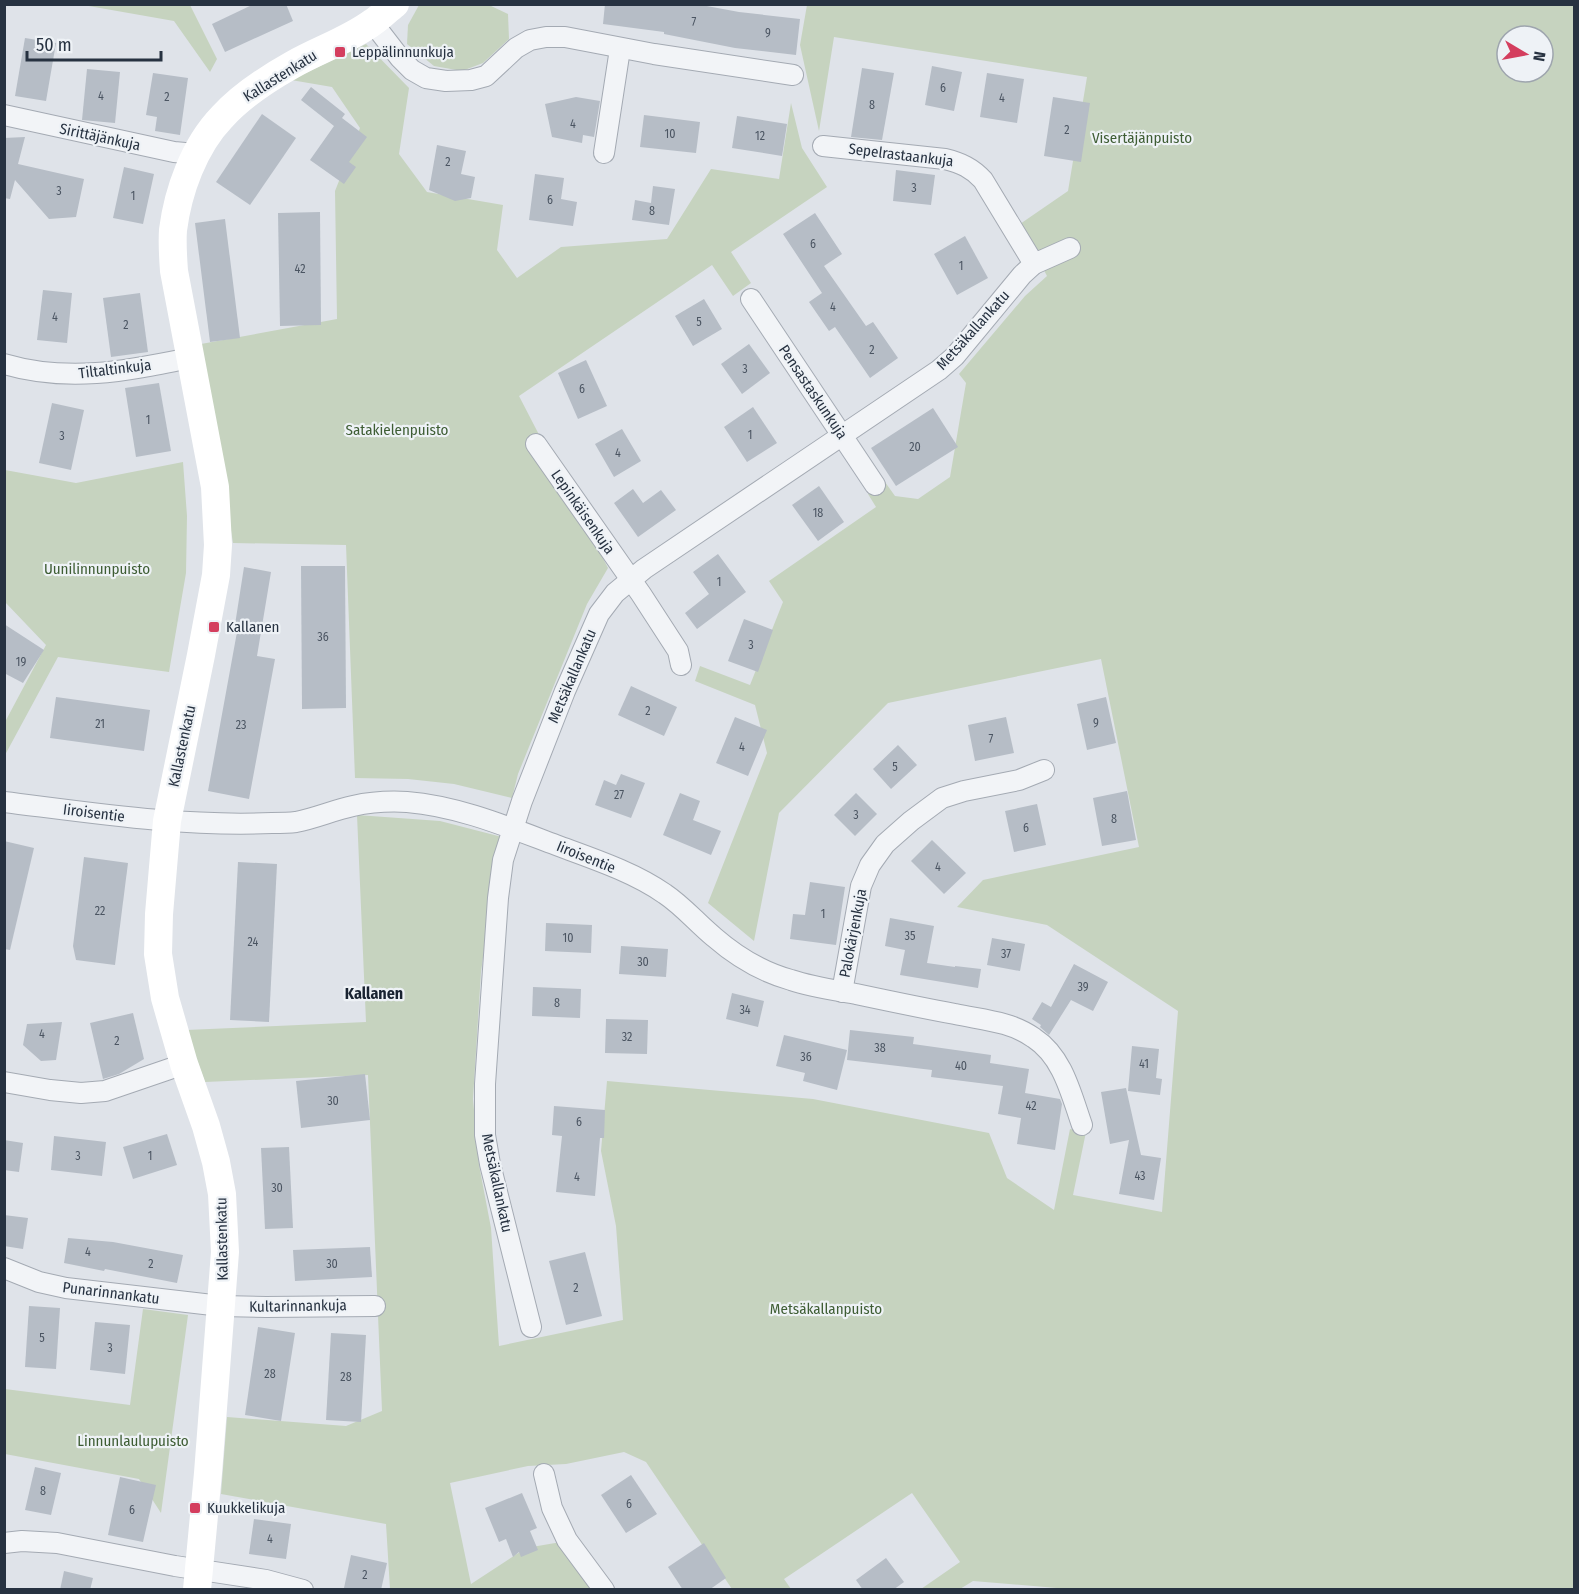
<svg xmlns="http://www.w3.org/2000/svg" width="1579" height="1594" font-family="'Fira Sans Condensed',sans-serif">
	<rect width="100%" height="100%" fill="#dfe3e9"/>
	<g fill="#c6d3bf" fill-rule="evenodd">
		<polygon points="83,5 190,5 217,59 210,72 174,21"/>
		<polygon points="419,5 489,5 508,14 509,39 483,63 462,71 434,66 407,44 408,25"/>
		<path d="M807,5H1574V1589L1080,1590L973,1581L960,1589H921L960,1562L912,1493L784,1579L791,1589H732L646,1462L624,1452L566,1464L528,1466L450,1483L471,1584L526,1548L561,1542L593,1589H390L386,1524L221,1494L227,1417L346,1426L382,1411L368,1075L205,1082L186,1030L366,1022L357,815L440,821L502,837L497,856L481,972L473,1099L479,1165L491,1228L499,1346L623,1320L616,1226L601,1151L607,1081L813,1099L989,1133L1007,1178L1054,1210L1070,1129L1086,1132L1073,1195L1162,1212L1178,1011L1047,925L957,907L983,880L1139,847L1101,659L888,703L779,813L754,941L708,903L767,753L755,705L695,681L700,666L750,685L783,602L769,581L876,507L868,494L885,482L895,496L918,499L950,477L966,383L959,374L1025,296L1047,276L1020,224L1068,191L1087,77L834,37L819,131L800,45ZM1507,36H1543V72H1507Z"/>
		<polygon points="366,44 409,88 399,154 427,192 503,205 497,250 517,278 561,247 667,239 711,169 779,179 791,103 802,148 827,187 731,252 751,283 733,296 712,265 519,396 608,568 587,604 518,774 512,798 454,784 408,779 355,778 346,545 233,543 201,344 337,319 335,191 360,128 332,87 291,80"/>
		<polygon points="183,462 187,516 186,573 169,672 58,657 5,755 5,722 46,645 5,602 5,470 76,483"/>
		<polygon points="143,1309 188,1315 161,1513 139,1479 5,1454 5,1389 130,1405"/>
	</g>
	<g fill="#b6bdc6">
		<polygon points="254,4 286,4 293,21 225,52 212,24"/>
		<polygon points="605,4 696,4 739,12 800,19 796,55 735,48 664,34 664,32 603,24"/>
		<polygon points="25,38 56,43 46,101 15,96"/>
		<polygon points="932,66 962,72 954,111 925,105"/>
		<polygon points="862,68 894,73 882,140 851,137"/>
		<polygon points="87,69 120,72 115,123 82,120"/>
		<polygon points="153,73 188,78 180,135 155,131 157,117 146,115"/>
		<polygon points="987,73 1024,79 1017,123 980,117"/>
		<polygon points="311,87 345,114 342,118 367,137 349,162 356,167 344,184 310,160 334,126 301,100"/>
		<polygon points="576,97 600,101 594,137 583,135 582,143 552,137 545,104"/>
		<polygon points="1053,97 1090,103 1081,162 1044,156"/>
		<polygon points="262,114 296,138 250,205 216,182"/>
		<polygon points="644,115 700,122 696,153 640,147"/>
		<polygon points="737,116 787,124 782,156 732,148"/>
		<polygon points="25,137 18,164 84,179 76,217 49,219 15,180 10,199 4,198 4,138"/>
		<polygon points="437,145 466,151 461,174 475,177 471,198 455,201 429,190"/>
		<polygon points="124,167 154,174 143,224 113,218"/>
		<polygon points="896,170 935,175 931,205 893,201"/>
		<polygon points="535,174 564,178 561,199 577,202 573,226 529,220"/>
		<polygon points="653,186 675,189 669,225 632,220 635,200 651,203"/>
		<polygon points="320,212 321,325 280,326 278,213"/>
		<polygon points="815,213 842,254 824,266 866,326 873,322 898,358 870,378 835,327 829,331 809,302 822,293 783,234"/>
		<polygon points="225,219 240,338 210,342 195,223"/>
		<polygon points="965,236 988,278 957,295 934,254"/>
		<polygon points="43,290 72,293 67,343 37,340"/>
		<polygon points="140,293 148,352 111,357 103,298"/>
		<polygon points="704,299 722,329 693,346 675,316"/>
		<polygon points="749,344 770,373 742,394 721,364"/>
		<polygon points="586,360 607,406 578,419 558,373"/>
		<polygon points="159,383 171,451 136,457 125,388"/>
		<polygon points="52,403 84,410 71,470 39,463"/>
		<polygon points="753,407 777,443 747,462 724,427"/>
		<polygon points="933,408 958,447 896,486 871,448"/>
		<polygon points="622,429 641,461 614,477 595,444"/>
		<polygon points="819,486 844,522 818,541 792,505"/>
		<polygon points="633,489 643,503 661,490 676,510 638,537 614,503"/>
		<polygon points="718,554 746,592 697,629 685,613 709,594 693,572"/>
		<polygon points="301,566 345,566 346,708 302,709"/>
		<polygon points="244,567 271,572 257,656 275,659 249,799 208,791 237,632 234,631"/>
		<polygon points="744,619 773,630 758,672 728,661"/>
		<polygon points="4,624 44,650 23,683 4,673"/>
		<polygon points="631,686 677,707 664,736 618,715"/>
		<polygon points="56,697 150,710 144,751 50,738"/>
		<polygon points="1106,697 1116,743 1087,750 1077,704"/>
		<polygon points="735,717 767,730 748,776 716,763"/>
		<polygon points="1006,717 1014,753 975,761 968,725"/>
		<polygon points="898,745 917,765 891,789 873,769"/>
		<polygon points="621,774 645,783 631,818 595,805 604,780 616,785"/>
		<polygon points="1127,791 1136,840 1102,846 1093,798"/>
		<polygon points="680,793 700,801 693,820 721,831 711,855 663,835"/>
		<polygon points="856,793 877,814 855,836 834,815"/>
		<polygon points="1037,804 1046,845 1014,852 1005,811"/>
		<polygon points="932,840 966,873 944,894 911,861"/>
		<polygon points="4,841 34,848 10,950 4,949"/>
		<polygon points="84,857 128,863 115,965 76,960 73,946"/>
		<polygon points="238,862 277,864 269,1022 230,1020"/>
		<polygon points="810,882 845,887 836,945 790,939 793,914 805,915"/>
		<polygon points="890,918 934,926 927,963 955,967 955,966 981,969 978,988 900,975 905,950 885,946"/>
		<polygon points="546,923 592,925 591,953 545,951"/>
		<polygon points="992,938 1025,944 1020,971 987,965"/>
		<polygon points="621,946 668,949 666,977 619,974"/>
		<polygon points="1074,964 1108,982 1093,1011 1071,1000 1049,1035 1040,1027 1041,1025 1032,1019 1042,1002 1051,1007"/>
		<polygon points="533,987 581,989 580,1018 532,1016"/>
		<polygon points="732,993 764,1001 758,1027 726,1019"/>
		<polygon points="133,1013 144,1059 119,1074 103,1079 90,1023"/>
		<polygon points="606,1019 648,1020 647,1054 605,1053"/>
		<polygon points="62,1022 56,1060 41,1061 23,1045 27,1024"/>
		<polygon points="850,1030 914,1037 913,1044 991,1055 990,1063 1029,1069 1025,1093 1060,1099 1062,1104 1055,1150 1017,1144 1021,1118 998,1114 1003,1086 931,1077 932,1070 847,1060"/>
		<polygon points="784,1035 847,1050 837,1090 803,1081 805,1073 776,1066"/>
		<polygon points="1132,1046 1159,1049 1156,1078 1162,1079 1160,1095 1128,1091"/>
		<polygon points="365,1074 370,1120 301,1128 296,1081"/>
		<polygon points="1126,1088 1141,1155 1161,1158 1154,1200 1119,1194 1129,1140 1110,1144 1101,1092"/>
		<polygon points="554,1106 605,1110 604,1138 600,1138 595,1196 556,1192 562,1136 552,1135"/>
		<polygon points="167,1134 177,1165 133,1179 123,1147"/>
		<polygon points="54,1136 106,1142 102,1176 51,1170"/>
		<polygon points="4,1140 23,1143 19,1172 4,1170"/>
		<polygon points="289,1147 293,1228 265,1229 261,1148"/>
		<polygon points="4,1215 28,1218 23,1249 4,1246"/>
		<polygon points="68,1238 113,1242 183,1255 177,1283 105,1269 104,1271 64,1263"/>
		<polygon points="370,1247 372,1277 295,1281 293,1250"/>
		<polygon points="585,1252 602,1316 566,1325 549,1261"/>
		<polygon points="29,1306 60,1308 56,1369 25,1367"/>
		<polygon points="95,1322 130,1325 125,1374 90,1370"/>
		<polygon points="258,1327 295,1333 281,1421 245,1415"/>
		<polygon points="331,1333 366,1335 361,1422 326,1420"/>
		<polygon points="35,1467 61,1473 51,1515 25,1510"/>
		<polygon points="631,1475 657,1514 626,1533 601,1495"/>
		<polygon points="120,1477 156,1485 143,1542 108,1535"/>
		<polygon points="522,1493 537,1528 530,1531 538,1550 521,1557 519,1552 513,1557 506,1539 499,1542 485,1508"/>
		<polygon points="254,1519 291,1524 286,1559 249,1554"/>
		<polygon points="704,1543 726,1578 709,1590 683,1590 668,1567"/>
		<polygon points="351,1555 387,1563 381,1590 352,1590 344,1588"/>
		<polygon points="886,1558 904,1582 893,1590 863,1590 856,1580"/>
		<polygon points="64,1571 93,1578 90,1590 60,1590"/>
	</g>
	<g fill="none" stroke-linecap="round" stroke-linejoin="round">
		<defs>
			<g id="street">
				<polyline points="373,23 400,58 412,70 426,78 446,81 471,80 486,76 516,48 530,40 546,37 565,37 654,54 793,75"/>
				<polyline points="4,115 174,152 196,154"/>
				<path d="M823,146L945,159C961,163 972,168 983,180L1034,264"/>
				<polyline points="604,153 620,49"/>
				<polyline points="751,299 875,485"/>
				<path d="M4,364C69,383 126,371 190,358"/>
				<polyline points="536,444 641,594 678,651 681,665"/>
				<path d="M4,802C93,813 183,827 272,823C280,823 288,823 296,822C316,818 334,810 353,806C371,802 390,801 407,802C458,806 508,827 556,845C591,858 634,872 665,894C683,906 697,923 714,937C737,957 762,972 791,980C812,987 834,990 856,994C889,1001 922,1008 955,1014C983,1020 1010,1021 1034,1038C1063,1057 1071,1094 1082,1125"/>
				<polyline points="842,992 861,886 870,865 885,844 911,821 942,798 964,791 1019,780 1044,770"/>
				<polyline points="4,1082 50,1090 81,1093 105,1091 184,1064"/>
				<polyline points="4,1268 39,1282 66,1288 221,1306 266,1307 375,1306"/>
				<polyline points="531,1327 490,1164 485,1135 485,1084 498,898 503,860 522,801 565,691 599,614 615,593 644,569 939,370 955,356 1022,275 1034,264 1070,248"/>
				<polyline points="544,1474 552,1508 567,1540 604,1590"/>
				<polyline points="4,1543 22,1541 57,1543 175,1566 266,1580 303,1590"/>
			</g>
		</defs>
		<use href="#street" stroke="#a4aab3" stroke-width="22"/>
		<use href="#street" stroke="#f2f4f7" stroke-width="20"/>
		<path stroke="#fff" stroke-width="28" d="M197,1590L208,1473L225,1252L222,1194L216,1162L206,1126L184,1064L165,998L158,954L159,914L167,821L201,655L216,575L218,545L215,487L174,271C173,257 172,244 173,230C178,191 194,146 222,117C241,96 267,79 292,65C318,50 349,40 373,22C381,17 387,10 395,4"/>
	</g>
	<g fill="#d43e5e" stroke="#eef2f6" stroke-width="2">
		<rect x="334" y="46" width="12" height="12" rx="3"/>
		<rect x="208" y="621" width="12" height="12" rx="3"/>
		<rect x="189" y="1502" width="12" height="12" rx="3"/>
	</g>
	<g text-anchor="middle" stroke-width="4.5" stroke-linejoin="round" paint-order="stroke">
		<g font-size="12" fill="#4b5562">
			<text x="694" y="26">7</text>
			<text x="768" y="37">9</text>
			<text x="943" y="92">6</text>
			<text x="101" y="100">4</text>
			<text x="167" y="101">2</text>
			<text x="1002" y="102">4</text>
			<text x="872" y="109">8</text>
			<text x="573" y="128">4</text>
			<text x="1067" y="134">2</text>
			<text x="670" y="138">10</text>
			<text x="760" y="140">12</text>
			<text x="448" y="166">2</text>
			<text x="914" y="192">3</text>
			<text x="59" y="195">3</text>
			<text x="133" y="200">1</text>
			<text x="550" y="204">6</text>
			<text x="652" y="215">8</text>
			<text x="813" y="248">6</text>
			<text x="961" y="270">1</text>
			<text x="300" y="273">42</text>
			<text x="833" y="311">4</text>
			<text x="55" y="321">4</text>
			<text x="699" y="326">5</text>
			<text x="126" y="329">2</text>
			<text x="872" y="354">2</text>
			<text x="745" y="373">3</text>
			<text x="582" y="393">6</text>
			<text x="148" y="424">1</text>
			<text x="750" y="439">1</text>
			<text x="62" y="440">3</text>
			<text x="915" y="451">20</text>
			<text x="618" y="457">4</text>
			<text x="818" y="517">18</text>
			<text x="719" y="586">1</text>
			<text x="323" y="641">36</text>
			<text x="751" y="649">3</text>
			<text x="21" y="666">19</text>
			<text x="648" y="715">2</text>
			<text x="1096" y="727">9</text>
			<text x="100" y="728">21</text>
			<text x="241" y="729">23</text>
			<text x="991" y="743">7</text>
			<text x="742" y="751">4</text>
			<text x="895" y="771">5</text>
			<text x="619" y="799">27</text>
			<text x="856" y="819">3</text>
			<text x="1114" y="823">8</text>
			<text x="1026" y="832">6</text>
			<text x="938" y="871">4</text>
			<text x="100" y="915">22</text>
			<text x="823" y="918">1</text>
			<text x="910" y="940">35</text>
			<text x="568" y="942">10</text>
			<text x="253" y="946">24</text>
			<text x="1006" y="958">37</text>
			<text x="643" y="966">30</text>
			<text x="1083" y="991">39</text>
			<text x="557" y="1007">8</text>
			<text x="745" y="1014">34</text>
			<text x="42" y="1038">4</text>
			<text x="627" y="1041">32</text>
			<text x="117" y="1045">2</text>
			<text x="880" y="1052">38</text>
			<text x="806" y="1061">36</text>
			<text x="1144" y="1068">41</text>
			<text x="961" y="1070">40</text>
			<text x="333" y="1105">30</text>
			<text x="1031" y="1110">42</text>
			<text x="579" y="1126">6</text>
			<text x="78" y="1160">3</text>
			<text x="150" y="1160">1</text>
			<text x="1140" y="1180">43</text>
			<text x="577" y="1181">4</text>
			<text x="277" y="1192">30</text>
			<text x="88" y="1256">4</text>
			<text x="151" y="1268">2</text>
			<text x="332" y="1268">30</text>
			<text x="576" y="1292">2</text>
			<text x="42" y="1342">5</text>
			<text x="110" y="1352">3</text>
			<text x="270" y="1378">28</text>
			<text x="346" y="1381">28</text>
			<text x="43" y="1495">8</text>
			<text x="629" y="1508">6</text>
			<text x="132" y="1514">6</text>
			<text x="270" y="1543">4</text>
			<text x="365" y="1579">2</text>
		</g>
		<g font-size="15" fill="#273241" stroke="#eef2f6" text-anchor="start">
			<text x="352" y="57">Leppälinnunkuja</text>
			<text x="226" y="632">Kallanen</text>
			<text x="207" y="1513">Kuukkelikuja</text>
		</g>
		<g font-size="15" fill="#273241" stroke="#eef2f6">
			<text transform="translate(280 76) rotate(-32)" y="5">Kallastenkatu</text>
			<text transform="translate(100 137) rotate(12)" y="5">Sirittäjänkuja</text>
			<text transform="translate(901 155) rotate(7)" y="5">Sepelrastaankuja</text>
			<text transform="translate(973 330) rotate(-48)" y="5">Metsäkallankatu</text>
			<text transform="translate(115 369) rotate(-7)" y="5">Tiltaltinkuja</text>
			<text transform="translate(813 392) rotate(56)" y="5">Pensastaskunkuja</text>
			<text transform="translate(583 512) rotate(55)" y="5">Lepinkäisenkuja</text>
			<text transform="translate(572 676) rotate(-67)" y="5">Metsäkallankatu</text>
			<text transform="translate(182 746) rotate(-78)" y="5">Kallastenkatu</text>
			<text transform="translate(94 813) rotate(7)" y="5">Iiroisentie</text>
			<text transform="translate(586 857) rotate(22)" y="5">Iiroisentie</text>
			<text transform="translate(853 933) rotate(-79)" y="5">Palokärjenkuja</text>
			<text transform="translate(497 1183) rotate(78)" y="5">Metsäkallankatu</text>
			<text transform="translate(222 1239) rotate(-91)" y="5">Kallastenkatu</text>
			<text transform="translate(111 1293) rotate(7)" y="5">Punarinnankatu</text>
			<text transform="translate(298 1306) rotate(-1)" y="5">Kultarinnankuja</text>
		</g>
		<g font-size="15" fill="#3e5d34" stroke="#eef2f6">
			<text x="1142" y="143">Visertäjänpuisto</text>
			<text x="397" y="435">Satakielenpuisto</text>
			<text x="97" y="574">Uunilinnunpuisto</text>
			<text x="826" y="1314">Metsäkallanpuisto</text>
			<text x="133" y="1446">Linnunlaulupuisto</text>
		</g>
		<g font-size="16" font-weight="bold" fill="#192331" stroke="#eef2f6">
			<text x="374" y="999">Kallanen</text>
		</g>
	</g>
	<rect width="1579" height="1594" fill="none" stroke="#273241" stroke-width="12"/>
	<g transform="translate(1525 54) rotate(100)"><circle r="28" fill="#eef2f6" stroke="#9ea5ae" stroke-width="1.5"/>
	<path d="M0-4.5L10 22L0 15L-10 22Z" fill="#d43e5e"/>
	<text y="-9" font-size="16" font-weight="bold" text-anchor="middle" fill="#273241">N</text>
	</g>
	<path d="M27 51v9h134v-9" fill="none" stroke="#273241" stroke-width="3"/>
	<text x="36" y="51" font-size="18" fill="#273241" stroke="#eef2f6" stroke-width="4.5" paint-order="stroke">50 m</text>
</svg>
